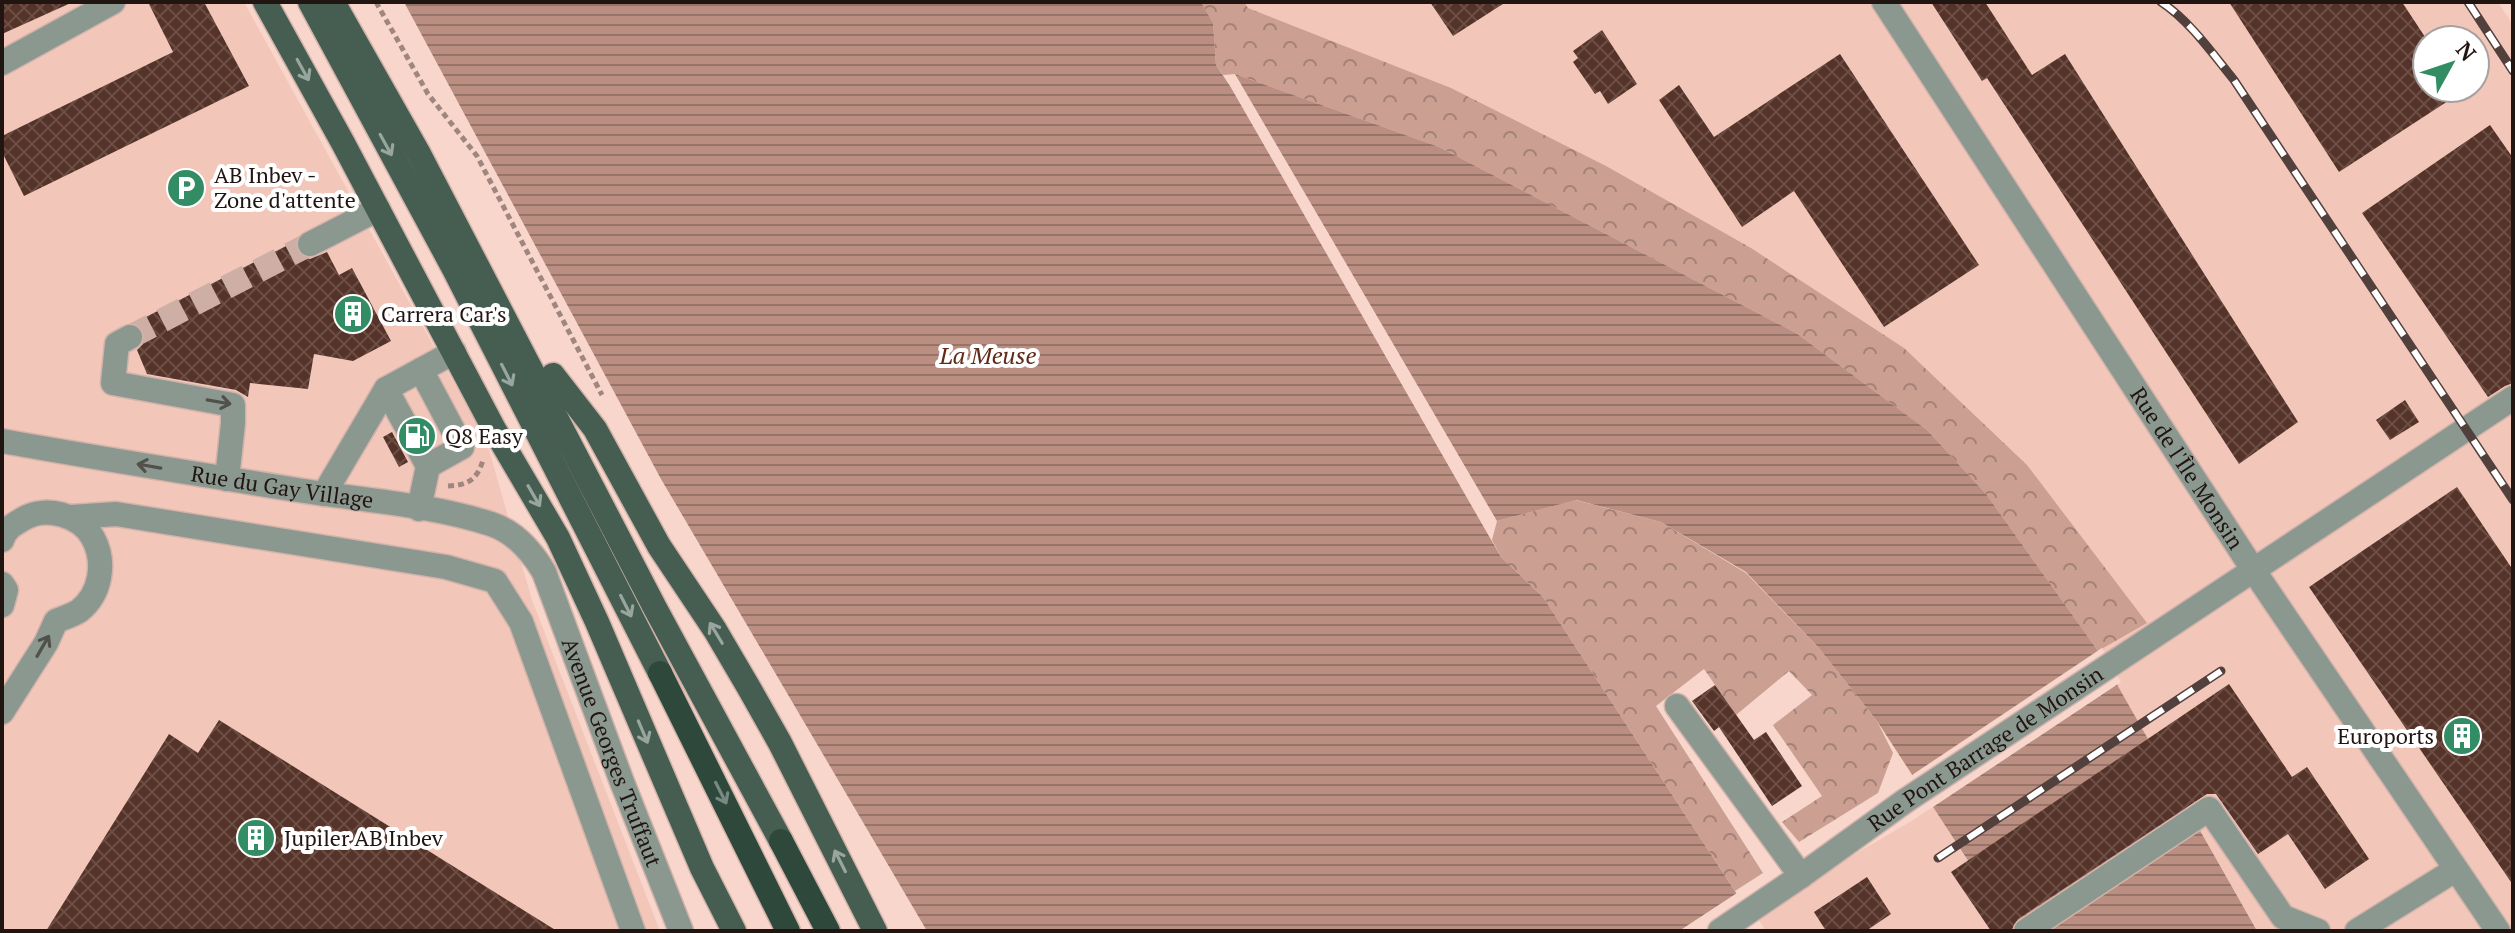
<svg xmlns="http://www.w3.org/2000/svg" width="2515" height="933" font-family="'PT Serif',serif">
	<defs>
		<pattern id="forest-crowns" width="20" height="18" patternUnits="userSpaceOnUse" patternTransform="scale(2)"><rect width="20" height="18" fill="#cba093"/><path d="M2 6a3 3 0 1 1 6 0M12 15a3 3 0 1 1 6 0" fill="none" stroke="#a48177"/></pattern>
		<pattern id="water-rules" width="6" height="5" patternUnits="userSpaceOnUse" patternTransform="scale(2)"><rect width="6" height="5" fill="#ba8f82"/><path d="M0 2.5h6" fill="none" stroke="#977469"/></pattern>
		<pattern id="building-cross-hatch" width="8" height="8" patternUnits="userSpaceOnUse" patternTransform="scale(2)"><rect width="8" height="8" fill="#563328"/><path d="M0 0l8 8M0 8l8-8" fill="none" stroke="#6a4e45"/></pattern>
	</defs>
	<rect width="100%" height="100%" fill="#f9d6cb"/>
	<g fill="#f2c7ba" fill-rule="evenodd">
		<polygon points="2,2 244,2 487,443 532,600 660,931 2,931"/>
		<path d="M1201,2H2498L2513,25V931H1760L1750,916L1913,820L2117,684L1235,74L1223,75ZM2427,40H2475V88H2427Z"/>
	</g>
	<g fill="url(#forest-crowns)">
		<polygon points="1201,2 1244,2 1248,8 1451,88 1606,166 1751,248 1904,348 2027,465 2147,623 2098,651 1986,494 1927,430 1796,333 1439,147 1235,74 1223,75 1216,65 1213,23"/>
		<polygon points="1575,500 1661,522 1746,573 1818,647 1877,721 1893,753 1878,793 1799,842 1782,822 1822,796 1773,725 1812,695 1789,671 1736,715 1704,669 1656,706 1763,873 1735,891 1543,597 1501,557 1492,540 1497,521"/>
	</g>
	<g fill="url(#water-rules)">
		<polygon points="404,2 1201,2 1213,23 1216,65 1230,86 1501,557 1543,597 1761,931 927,931 661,479"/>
		<polygon points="1235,74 1439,147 1796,333 1927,430 1986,494 2098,651 2257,931 2014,931 1877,721 1818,647 1746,572 1661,522 1576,500 1497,521"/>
	</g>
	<g fill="#f9d6cb">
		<polygon points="2102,648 2121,682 1930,809 1909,777"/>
		<polygon points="1740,891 1764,928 1760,931 1679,931"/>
	</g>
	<g fill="url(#building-cross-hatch)">
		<polygon points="2,2 73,2 2,34"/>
		<polygon points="148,2 204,2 249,86 24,196 2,152 2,136 173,52"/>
		<polygon points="1430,2 1506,2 1453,36"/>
		<polygon points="1931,2 1985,2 2032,75 2065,54 2298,422 2239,464 1987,78 1982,81"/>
		<polygon points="2229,2 2402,2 2427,40 2427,88 2468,88 2339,172"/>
		<polygon points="1602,30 1637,84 1608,104 1600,91 1595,94 1573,62 1578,58 1573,51"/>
		<polygon points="1840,54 1979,265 1884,327 1794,191 1742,227 1659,100 1679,85 1714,137"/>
		<polygon points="2490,125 2513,158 2513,383 2505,386 2488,397 2362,213"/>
		<polygon points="296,241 296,250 303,257 310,259 327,252 339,275 352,268 391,341 353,361 314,354 308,389 250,383 248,397 236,390 147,374 137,350 143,344 143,331 134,323"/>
		<polygon points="2405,400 2419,422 2390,440 2376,420"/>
		<polygon points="392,432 408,462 399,467 383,437"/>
		<polygon points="2457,487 2513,570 2513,885 2309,587"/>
		<polygon points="2229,684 2292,777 2307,767 2369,859 2325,889 2288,834 2258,854 2216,794 2207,794 2018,919 2011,931 1991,931 1951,872"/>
		<polygon points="1715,685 1754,740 1766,732 1802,786 1772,806 1719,727 1714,731 1692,701"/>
		<polygon points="219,720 557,931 46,931 169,734 198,753"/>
		<polygon points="1867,877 1891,914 1866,931 1826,931 1814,912"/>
	</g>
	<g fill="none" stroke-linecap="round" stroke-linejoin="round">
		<polyline stroke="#ceafa6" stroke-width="24" stroke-dasharray="24 12" stroke-linecap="butt" points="130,337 310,244"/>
		<defs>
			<g id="minor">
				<path id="s1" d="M1884,2L2254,571L2498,931"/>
				<polyline points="2,63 113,2"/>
				<polyline points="310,244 378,209"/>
				<polyline points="130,337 117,344 113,383 233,405 233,423 227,479"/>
				<polyline points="421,370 462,447 428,466"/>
				<polyline points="386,389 428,466 419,509"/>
				<path id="s2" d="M2,441C102,459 203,475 304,491C364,500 433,505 491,524C515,532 531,550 544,572L622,782L681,931"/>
				<polyline points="324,494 386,389 454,352"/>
				<polyline points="71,517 116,514 446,567 495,581 521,622 633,931"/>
				<path d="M2,540C6,528 13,525 23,519C45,505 81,515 93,538C106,562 101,594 79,611C73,615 63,618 56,621L46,643L2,712"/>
				<polyline points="2,584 6,590 2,605"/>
				<polyline points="1677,706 1801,876"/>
				<path id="s3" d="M1720,931L1801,876L1905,801L2513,398"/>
				<polyline points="2026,931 2209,809 2283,917 2318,931"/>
				<polyline points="2357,931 2455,870"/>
			</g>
			<g id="major">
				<polyline points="265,2 343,143 494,429 558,538 597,622 702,868 734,931"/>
				<polyline points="310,2 454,269 660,673"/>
				<polyline points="333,2 419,154 655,608 781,841"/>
				<polyline points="553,375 595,429 659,546 715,630 749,688 780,743 875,931"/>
			</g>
			<g id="highway">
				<polyline points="660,673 788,931"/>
				<polyline points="781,841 828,931"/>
			</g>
		</defs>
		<use href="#minor" stroke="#d2b3aa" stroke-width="27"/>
		<use href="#major" stroke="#d2b3aa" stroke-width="27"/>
		<use href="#highway" stroke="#d2b3aa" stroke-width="27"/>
		<g stroke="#9f867e" stroke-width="5" stroke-dasharray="6 4" stroke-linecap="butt">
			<polyline points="376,2 428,94 477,156 602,395"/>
			<path d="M448,486C468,485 477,480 483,460"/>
		</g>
		<use href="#minor" stroke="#8b9890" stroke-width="24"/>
		<use href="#major" stroke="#465e51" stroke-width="24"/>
		<use href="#highway" stroke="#2e493b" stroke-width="24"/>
		<defs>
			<g id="rail">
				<path d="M2161,2C2190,21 2212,53 2234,80L2513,500"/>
				<polyline points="2468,2 2513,71"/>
				<polyline points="1938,858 2221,671"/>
			</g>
		</defs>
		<use href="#rail" stroke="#52403c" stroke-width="9"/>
		<use href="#rail" stroke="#fff" stroke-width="6" stroke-dasharray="18" stroke-linecap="butt"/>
	</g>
	<defs><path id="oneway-shaft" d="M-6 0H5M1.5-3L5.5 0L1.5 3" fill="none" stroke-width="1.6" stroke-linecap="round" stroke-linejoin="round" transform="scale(2)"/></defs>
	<g stroke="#99a69f">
		<use href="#oneway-shaft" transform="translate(303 70) rotate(61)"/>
		<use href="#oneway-shaft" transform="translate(386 145) rotate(61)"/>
		<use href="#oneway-shaft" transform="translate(507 375) rotate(63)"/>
		<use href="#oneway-shaft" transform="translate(534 496) rotate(60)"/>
		<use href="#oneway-shaft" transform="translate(626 606) rotate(63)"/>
		<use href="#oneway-shaft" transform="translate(716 633) rotate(-121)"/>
		<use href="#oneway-shaft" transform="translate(643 732) rotate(67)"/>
		<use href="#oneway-shaft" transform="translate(840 861) rotate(-117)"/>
	</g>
	<g stroke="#51504b">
		<use href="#oneway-shaft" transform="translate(219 402) rotate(10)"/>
		<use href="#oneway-shaft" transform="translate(149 466) rotate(-170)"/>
		<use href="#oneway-shaft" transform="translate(43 646) rotate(-60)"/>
	</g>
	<use stroke="#778980" href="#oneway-shaft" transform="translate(721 793) rotate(63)"/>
	<defs>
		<symbol id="parking-disc" viewBox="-11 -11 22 22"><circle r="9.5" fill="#328d64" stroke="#fff"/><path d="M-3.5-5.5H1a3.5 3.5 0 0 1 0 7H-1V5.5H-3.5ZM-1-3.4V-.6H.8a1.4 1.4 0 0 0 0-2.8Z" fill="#fff"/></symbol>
		<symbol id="building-disc" viewBox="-11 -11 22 22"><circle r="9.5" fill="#328d64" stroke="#fff"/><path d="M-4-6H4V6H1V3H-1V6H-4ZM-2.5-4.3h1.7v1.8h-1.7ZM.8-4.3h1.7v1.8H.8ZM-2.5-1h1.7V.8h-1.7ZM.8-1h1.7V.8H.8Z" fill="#fff"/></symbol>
		<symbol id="fuel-disc" viewBox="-11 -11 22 22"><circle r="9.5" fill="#328d64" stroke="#fff"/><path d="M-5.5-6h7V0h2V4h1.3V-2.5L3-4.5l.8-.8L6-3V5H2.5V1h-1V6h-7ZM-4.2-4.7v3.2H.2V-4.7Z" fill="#fff"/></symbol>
	</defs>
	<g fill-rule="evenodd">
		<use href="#parking-disc" x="164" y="166" width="44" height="44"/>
		<use href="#building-disc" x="331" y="292" width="44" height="44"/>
		<use href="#fuel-disc" x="395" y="414" width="44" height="44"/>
		<use href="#building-disc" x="2440" y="714" width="44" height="44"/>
		<use href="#building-disc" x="234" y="816" width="44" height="44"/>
	</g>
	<g text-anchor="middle" stroke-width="8" stroke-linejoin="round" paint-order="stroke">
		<g font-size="22" fill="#211512" stroke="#fff" text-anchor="start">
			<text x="214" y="183">AB Inbev -<tspan x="214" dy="25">Zone d'attente</tspan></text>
			<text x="381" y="322">Carrera Car's</text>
			<text x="445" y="444">Q8 Easy</text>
			<text x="2434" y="744" text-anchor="end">Euroports</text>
			<text x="284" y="846">Jupiler AB Inbev</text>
		</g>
		<g font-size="22" fill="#211512" stroke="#fff">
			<text dy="8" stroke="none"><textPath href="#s1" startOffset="556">Rue de l'Île Monsin</textPath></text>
			<text dy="8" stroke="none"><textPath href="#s2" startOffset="284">Rue du Gay Village</textPath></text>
			<text dy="8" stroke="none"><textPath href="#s3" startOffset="322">Rue Pont Barrage de Monsin</textPath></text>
			<text dy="8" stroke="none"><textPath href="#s2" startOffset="762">Avenue Georges Truffaut</textPath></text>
		</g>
		<g font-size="24" font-style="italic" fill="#612918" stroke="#fff">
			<text x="988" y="364">La Meuse</text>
		</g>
	</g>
	<rect width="2515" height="933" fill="none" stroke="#211512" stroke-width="8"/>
	<g transform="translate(2451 64) rotate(50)"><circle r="38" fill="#ffffff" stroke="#a6a1a0" stroke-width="2"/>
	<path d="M0-6L14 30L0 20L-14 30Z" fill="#328d64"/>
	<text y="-12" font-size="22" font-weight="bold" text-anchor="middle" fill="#211512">N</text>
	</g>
</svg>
